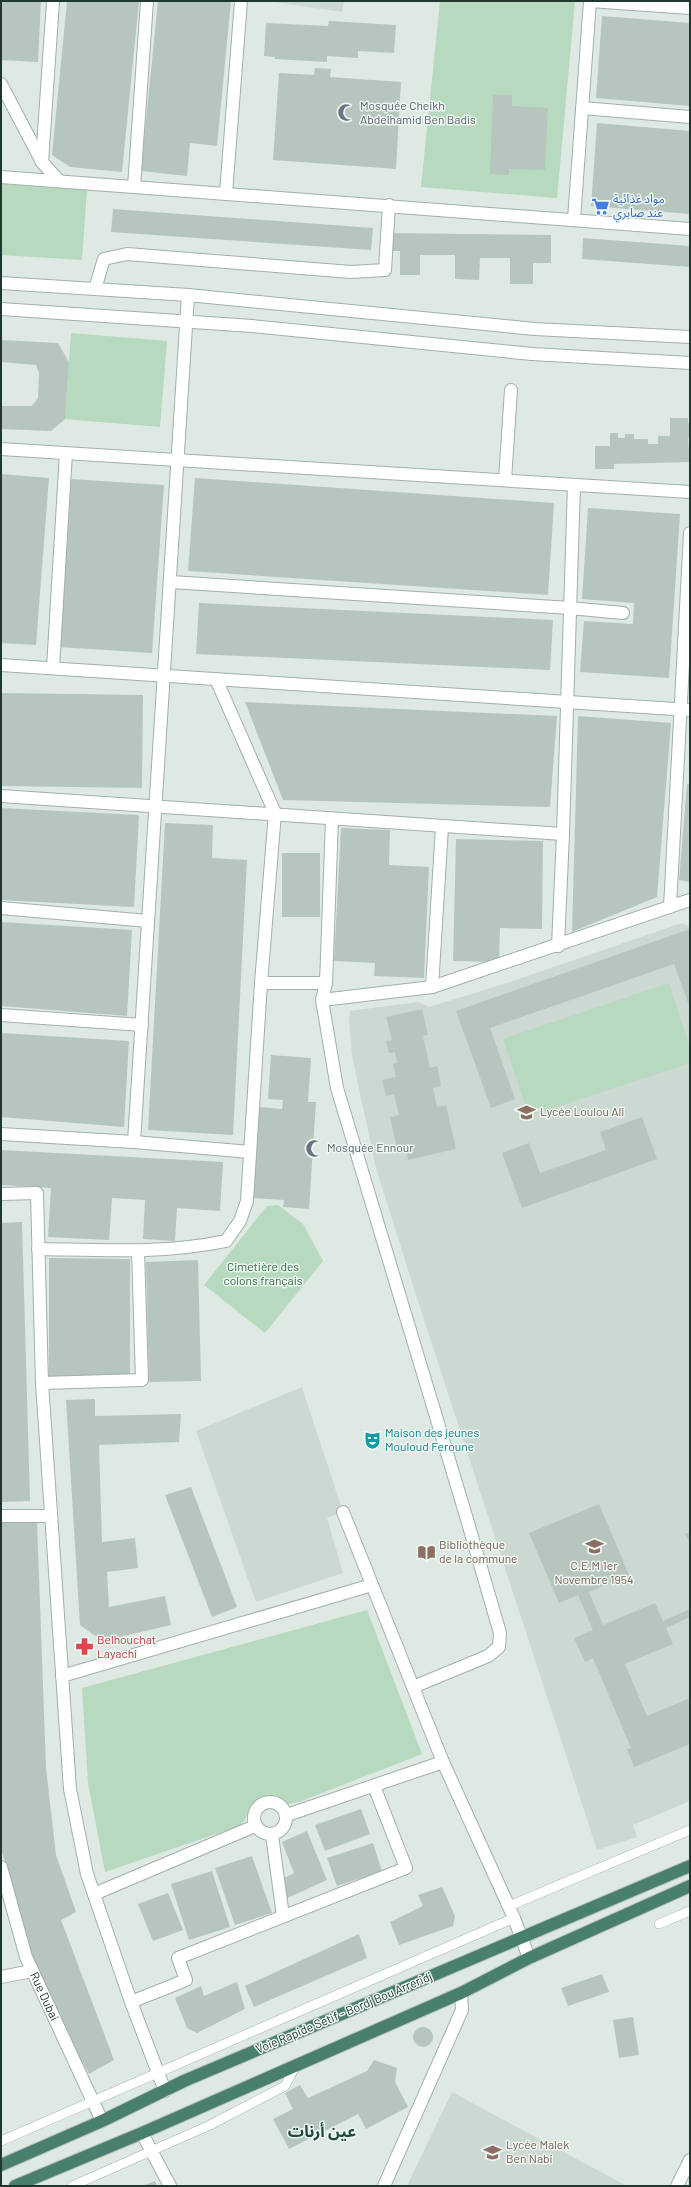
<svg xmlns="http://www.w3.org/2000/svg" width="691" height="2187" font-family="Barlow,'Noto Sans Arabic',sans-serif">
	<rect width="100%" height="100%" fill="#dee9e3"/>
	<g fill="#ccd8d2">
		<polygon points="268,1 344,1 342,12"/>
		<polygon points="682,923 690,927 690,1801 633,1825 637,1837 597,1850 415,1292 376,1168 352,1056 349,1021 350,1011 418,1002 429,1007 513,981"/>
		<polygon points="302,1387 343,1512 327,1518 343,1573 256,1602 196,1431"/>
		<polygon points="452,2092 500,2118 627,2186 407,2186"/>
	</g>
	<g fill="#b7d9bd">
		<polygon points="440,1 575,1 557,198 421,187"/>
		<polygon points="1,184 87,190 82,260 1,255"/>
		<polygon points="71,333 167,341 160,427 65,419"/>
		<polygon points="669,983 690,1048 690,1063 529,1116 503,1039"/>
		<polygon points="278,1205 303,1224 323,1261 265,1333 204,1285 267,1206"/>
		<polygon points="367,1610 422,1754 299,1802 288,1804 275,1795 263,1796 250,1810 242,1825 105,1872 88,1783 82,1688"/>
	</g>
	<g fill="#b6c6be">
		<polygon points="1,1 41,1 38,62 1,60"/>
		<polygon points="67,1 139,1 122,172 70,167 52,155"/>
		<polygon points="158,1 231,1 217,146 190,143 187,176 141,171"/>
		<polygon points="602,16 690,23 690,106 596,98"/>
		<polygon points="329,21 396,25 394,53 358,51 358,58 327,56 327,62 275,59 275,57 264,56 266,23 328,26"/>
		<polygon points="315,68 331,69 330,77 401,82 396,169 273,160 279,73 314,75"/>
		<polygon points="493,95 512,95 512,106 548,108 545,170 509,169 509,175 490,174"/>
		<polygon points="597,123 690,131 690,214 591,206"/>
		<polygon points="113,209 373,228 371,250 111,232"/>
		<polygon points="388,233 551,235 551,263 533,263 533,284 510,284 510,258 480,258 479,280 455,279 455,255 420,255 420,275 400,275 400,251 388,251"/>
		<polygon points="583,238 690,246 690,267 582,259"/>
		<polygon points="1,340 58,343 69,362 65,419 51,431 1,429 1,406 32,406 38,398 39,373 36,365 1,362"/>
		<polygon points="670,418 688,418 688,423 690,423 690,438 688,438 690,462 614,464 614,469 595,469 595,446 610,446 610,433 618,433 618,438 625,438 625,434 634,434 634,439 648,439 648,444 658,444 658,436 670,436"/>
		<polygon points="1,474 49,478 36,645 1,643"/>
		<polygon points="195,478 554,503 548,595 188,571"/>
		<polygon points="71,479 164,485 152,653 58,647"/>
		<polygon points="588,508 680,514 669,678 580,672 584,621 633,624 634,603 582,599"/>
		<polygon points="199,603 553,620 550,670 196,654"/>
		<polygon points="690,616 690,680 686,680"/>
		<polygon points="1,693 143,695 142,788 1,786"/>
		<polygon points="245,702 557,716 550,807 283,800"/>
		<polygon points="578,716 671,723 657,897 572,932"/>
		<polygon points="687,784 690,784 690,882 679,880"/>
		<polygon points="1,808 139,815 134,907 1,900"/>
		<polygon points="165,823 213,825 212,858 247,860 233,1135 148,1130"/>
		<polygon points="341,828 390,830 389,865 429,867 424,978 374,976 375,963 334,961"/>
		<polygon points="456,839 543,841 542,929 500,928 499,962 453,961"/>
		<rect x="282" y="853" width="38" height="64"/>
		<polygon points="1,922 132,930 127,1016 1,1006"/>
		<polygon points="690,929 690,1008 674,964 490,1028 515,1099 491,1108 456,1011"/>
		<polygon points="422,1009 428,1035 423,1036 430,1068 437,1066 441,1086 433,1088 437,1107 446,1105 456,1149 408,1160 405,1146 397,1148 390,1117 399,1115 394,1094 386,1096 382,1080 396,1077 393,1064 397,1063 395,1052 389,1053 386,1041 392,1040 386,1017"/>
		<polygon points="1,1033 129,1041 124,1127 1,1117"/>
		<polygon points="271,1055 311,1058 308,1102 316,1102 309,1209 283,1207 284,1200 253,1198 259,1107 282,1109 283,1100 268,1099"/>
		<polygon points="642,1117 657,1159 522,1208 502,1153 529,1143 540,1173 606,1150 600,1132"/>
		<polygon points="1,1150 223,1162 220,1211 177,1208 175,1241 143,1239 145,1200 112,1198 109,1240 48,1237 51,1188 1,1185"/>
		<polygon points="22,1222 30,1501 1,1502 1,1223"/>
		<polygon points="49,1258 130,1259 130,1376 49,1376"/>
		<polygon points="198,1260 201,1381 149,1382 146,1262"/>
		<polygon points="95,1399 95,1416 181,1414 179,1442 99,1445 102,1542 135,1538 138,1568 107,1572 109,1607 165,1596 171,1625 102,1641 80,1625 66,1400"/>
		<polygon points="191,1487 237,1607 212,1617 165,1495"/>
		<polygon points="599,1504 629,1575 589,1592 603,1625 655,1603 663,1621 690,1609 690,1617 666,1628 673,1644 625,1664 647,1716 690,1698 690,1744 634,1767 627,1749 631,1748 593,1658 585,1662 574,1638 593,1630 578,1595 559,1603 529,1533"/>
		<polygon points="1,1520 37,1521 46,1768 56,1855 76,1912 61,1920 114,2060 89,2074 82,2061 78,2064 39,1978 24,1931 1,1848"/>
		<polygon points="690,1532 690,1544 685,1534"/>
		<polygon points="361,1809 370,1834 325,1851 315,1825"/>
		<polygon points="307,1831 327,1880 285,1899 280,1880 294,1873 282,1842"/>
		<polygon points="373,1843 382,1871 337,1886 327,1858"/>
		<polygon points="252,1856 272,1913 235,1925 215,1868"/>
		<polygon points="212,1871 230,1927 189,1940 171,1884"/>
		<polygon points="442,1887 455,1916 453,1926 399,1945 390,1922 423,1906 418,1895"/>
		<polygon points="168,1893 183,1930 153,1941 138,1904"/>
		<polygon points="359,1934 367,1958 254,2007 245,1986"/>
		<polygon points="602,1974 609,1992 568,2006 561,1988"/>
		<polygon points="237,1982 245,2009 197,2033 187,2028 175,1998 201,1986 204,1996"/>
		<polygon points="633,2017 639,2055 619,2058 613,2020"/>
		<circle cx="423" cy="2037" r="10"/>
		<polygon points="374,2060 397,2068 395,2082 408,2107 366,2129 358,2114 289,2149 273,2119 293,2109 285,2093 300,2085 308,2098 367,2071"/>
		<polygon points="155,2181 157,2186 142,2186"/>
	</g>
	<g fill="none" stroke-linecap="round" stroke-linejoin="round">
		<defs>
			<g id="service">
				<polyline points="509,1906 690,1830"/>
				<polyline points="659,1924 690,1911"/>
				<polyline points="1,2141 514,1918"/>
				<polyline points="72,2186 210,2125 285,2086 296,2065"/>
			</g>
			<g id="minor">
				<polyline points="590,1 690,8"/>
				<polyline points="1,84 42,162 59,181"/>
				<polyline points="582,108 690,117"/>
				<polyline points="42,162 53,1"/>
				<polyline points="1,177 690,229"/>
				<polyline points="134,187 147,1"/>
				<polyline points="226,193 241,1"/>
				<polyline points="574,219 590,1"/>
				<polyline points="95,289 104,259 127,254 351,272 385,270 389,205"/>
				<polyline points="1,449 690,492"/>
				<polyline points="505,480 511,390"/>
				<polyline points="171,582 570,608 623,613"/>
				<polyline points="53,668 66,453"/>
				<polyline points="1,796 563,834"/>
				<polyline points="670,907 690,533"/>
				<polyline points="1,908 148,921"/>
				<polyline points="558,946 563,834 574,485"/>
				<polyline points="261,983 326,983 322,1000 337,1088 466,1516 500,1633 499,1647 488,1656 413,1687"/>
				<polyline points="326,983 332,819"/>
				<polyline points="432,987 442,827"/>
				<polyline points="322,1000 432,987 690,900"/>
				<polyline points="1,1015 142,1025"/>
				<polyline points="1,1134 134,1142 250,1152"/>
				<polyline points="134,1142 188,295"/>
				<polyline points="1,1194 37,1193 42,1383 70,1789 87,1874 131,2002 165,2091"/>
				<path d="M38,1249C101,1250 164,1254 226,1241L240,1221L247,1201L261,983L275,813L216,679"/>
				<polyline points="42,1383 142,1380 138,1251"/>
				<polyline points="343,1512 443,1762 514,1918 529,1958"/>
				<polyline points="1,1516 51,1516"/>
				<polyline points="62,1676 372,1585"/>
				<circle cx="270" cy="1818" r="16"/>
				<polyline points="287,1815 443,1762"/>
				<polyline points="272,1835 283,1916"/>
				<path id="s1" d="M1,1867L26,1957L102,2121"/>
				<polyline points="94,1894 255,1826"/>
				<polyline points="1,1977 32,1971"/>
				<polyline points="131,2002 186,1980 178,1958 406,1868 374,1786"/>
				<polyline points="142,2133 170,2186"/>
				<polyline points="384,2186 462,2010 461,1993"/>
				<polyline points="677,2186 690,2160"/>
			</g>
			<g id="tertiary">
				<polyline points="1,283 188,295 535,329 690,337"/>
				<polyline points="1,309 252,326 532,354 690,363"/>
				<polyline points="1,665 690,710"/>
			</g>
			<g id="trunk">
				<polyline points="1,2165 102,2121 184,2081 690,1866"/>
				<polyline points="15,2186 142,2133 461,1993 529,1958 690,1886"/>
			</g>
		</defs>
		<use href="#service" stroke="#a1b0a9" stroke-width="10"/>
		<use href="#minor" stroke="#a1b0a9" stroke-width="14"/>
		<use href="#tertiary" stroke="#a1b0a9" stroke-width="14"/>
		<use href="#trunk" stroke="#bcc3c1" stroke-width="14"/>
		<use href="#service" stroke="#fff" stroke-width="9"/>
		<use href="#minor" stroke="#fff" stroke-width="12"/>
		<use href="#tertiary" stroke="#fff" stroke-width="12"/>
		<use href="#trunk" stroke="#487f6e" stroke-width="12"/>
	</g>
	<defs>
		<symbol id="mosque-bare" viewBox="-9 -9 18 18"><path d="M3.5-4.9A6 6 0 1 0 3.5 4.9A5 5 0 1 1 3.5-4.9Z" fill="#6b7280" stroke="#eef6f1" stroke-width="2.5" paint-order="stroke"/></symbol>
		<symbol id="supermarket-bare" viewBox="-9 -9 18 18"><path d="M-6-5.5h2.5l.6 2H6L4.5 2H-2.5L-4.4-4H-6ZM-1.5 3.2a1.3 1.3 0 1 0 .1 0ZM3 3.2a1.3 1.3 0 1 0 .1 0Z" fill="#3f7fe0" stroke="#eef6f1" stroke-width="2.5" paint-order="stroke"/></symbol>
		<symbol id="school-bare" viewBox="-9 -9 18 18"><path d="M0-5L7-2L0 1L-7-2ZM-4 1L0 2.5L4 1V4Q0 6-4 4Z" fill="#8d6e63" stroke="#eef6f1" stroke-width="2.5" paint-order="stroke"/></symbol>
		<symbol id="theatre-bare" viewBox="-9 -9 18 18"><path d="M-5-5.5Q0-4 5-5.5V0Q5 5 0 6Q-5 5-5 0ZM-3.3-2.5H-1v1.5H-3.3ZM1-2.5H3.3v1.5H1ZM-2.8 1Q0 5.5 2.8 1Z" fill="#0f9aa8" stroke="#eef6f1" stroke-width="2.5" paint-order="stroke"/></symbol>
		<symbol id="library-bare" viewBox="-9 -9 18 18"><path d="M-6-4Q-3-5.5-.7-3.5V5Q-3 3-6 4ZM6-4Q3-5.5 .7-3.5V5Q3 3 6 4Z" fill="#8d6e63" stroke="#eef6f1" stroke-width="2.5" paint-order="stroke"/></symbol>
		<symbol id="pharmacy-bare" viewBox="-9 -9 18 18"><path d="M-2-6h4v4h4v4h-4v4h-4v-4h-4v-4h4Z" fill="#e0444e" stroke="#eef6f1" stroke-width="2.5" paint-order="stroke"/></symbol>
	</defs>
	<g fill-rule="evenodd">
		<use href="#mosque-bare" x="334" y="100" width="25" height="25"/>
		<use href="#supermarket-bare" x="588" y="194" width="25" height="25"/>
		<use href="#school-bare" x="514" y="1100" width="25" height="25"/>
		<use href="#mosque-bare" x="302" y="1136" width="25" height="25"/>
		<use href="#theatre-bare" x="360" y="1428" width="25" height="25"/>
		<use href="#school-bare" x="582" y="1534" width="25" height="25"/>
		<use href="#library-bare" x="414" y="1540" width="25" height="25"/>
		<use href="#pharmacy-bare" x="72" y="1634" width="25" height="25"/>
		<use href="#school-bare" x="480" y="2140" width="25" height="25"/>
	</g>
	<g text-anchor="middle" stroke-width="3" stroke-linejoin="round" paint-order="stroke">
		<g font-size="12" fill="#5b616d" stroke="#eef6f1" text-anchor="start">
			<text x="360" y="110">Mosquée Cheikh<tspan x="360" dy="14">Abdelhamid Ben Badis</tspan></text>
			<text x="327" y="1152">Mosquée Ennour</text>
		</g>
		<g font-size="12" fill="#366cbe" stroke="#eef6f1" text-anchor="start">
			<text x="613" y="203">مواد غذائية<tspan x="613" dy="14">عند صابري</tspan></text>
		</g>
		<g font-size="12" fill="#785e54" stroke="#eef6f1" text-anchor="start">
			<text x="540" y="1116">Lycée Loulou Ali</text>
			<text x="439" y="1549">Bibliothèque<tspan x="439" dy="14">de la commune</tspan></text>
			<text x="594" y="1570" text-anchor="middle">C.E.M 1er<tspan x="594" dy="14">Novembre 1954</tspan></text>
			<text x="506" y="2149">Lycée Malek<tspan x="506" dy="14">Ben Nabi</tspan></text>
		</g>
		<g font-size="12" fill="#2c6c3f" stroke="#eef6f1">
			<text x="263" y="1271">Cimetière des<tspan x="263" dy="14">colons français</tspan></text>
		</g>
		<g font-size="12" fill="#0d838f" stroke="#eef6f1" text-anchor="start">
			<text x="385" y="1437">Maison des jeunes<tspan x="385" dy="14">Mouloud Feroune</tspan></text>
		</g>
		<g font-size="12" fill="#be3a42" stroke="#eef6f1" text-anchor="start">
			<text x="97" y="1644">Belhouchat<tspan x="97" dy="14">Layachi</tspan></text>
		</g>
		<g font-size="12" fill="#20372f" stroke="#eef6f1">
			<text dy="4" stroke="none"><textPath href="#s1" startOffset="137">Rue Dubai</textPath></text>
			<text transform="translate(344 2013) rotate(-23)" y="4">Voie Rapide Setif - Bordj Bou Arreridj</text>
		</g>
		<g font-size="16" font-weight="bold" fill="#1d483a" stroke="#eef6f1">
			<text x="322" y="2137">عين أرنات</text>
		</g>
	</g>
	<rect width="691" height="2187" fill="none" stroke="#20372f" stroke-width="4"/>
</svg>
